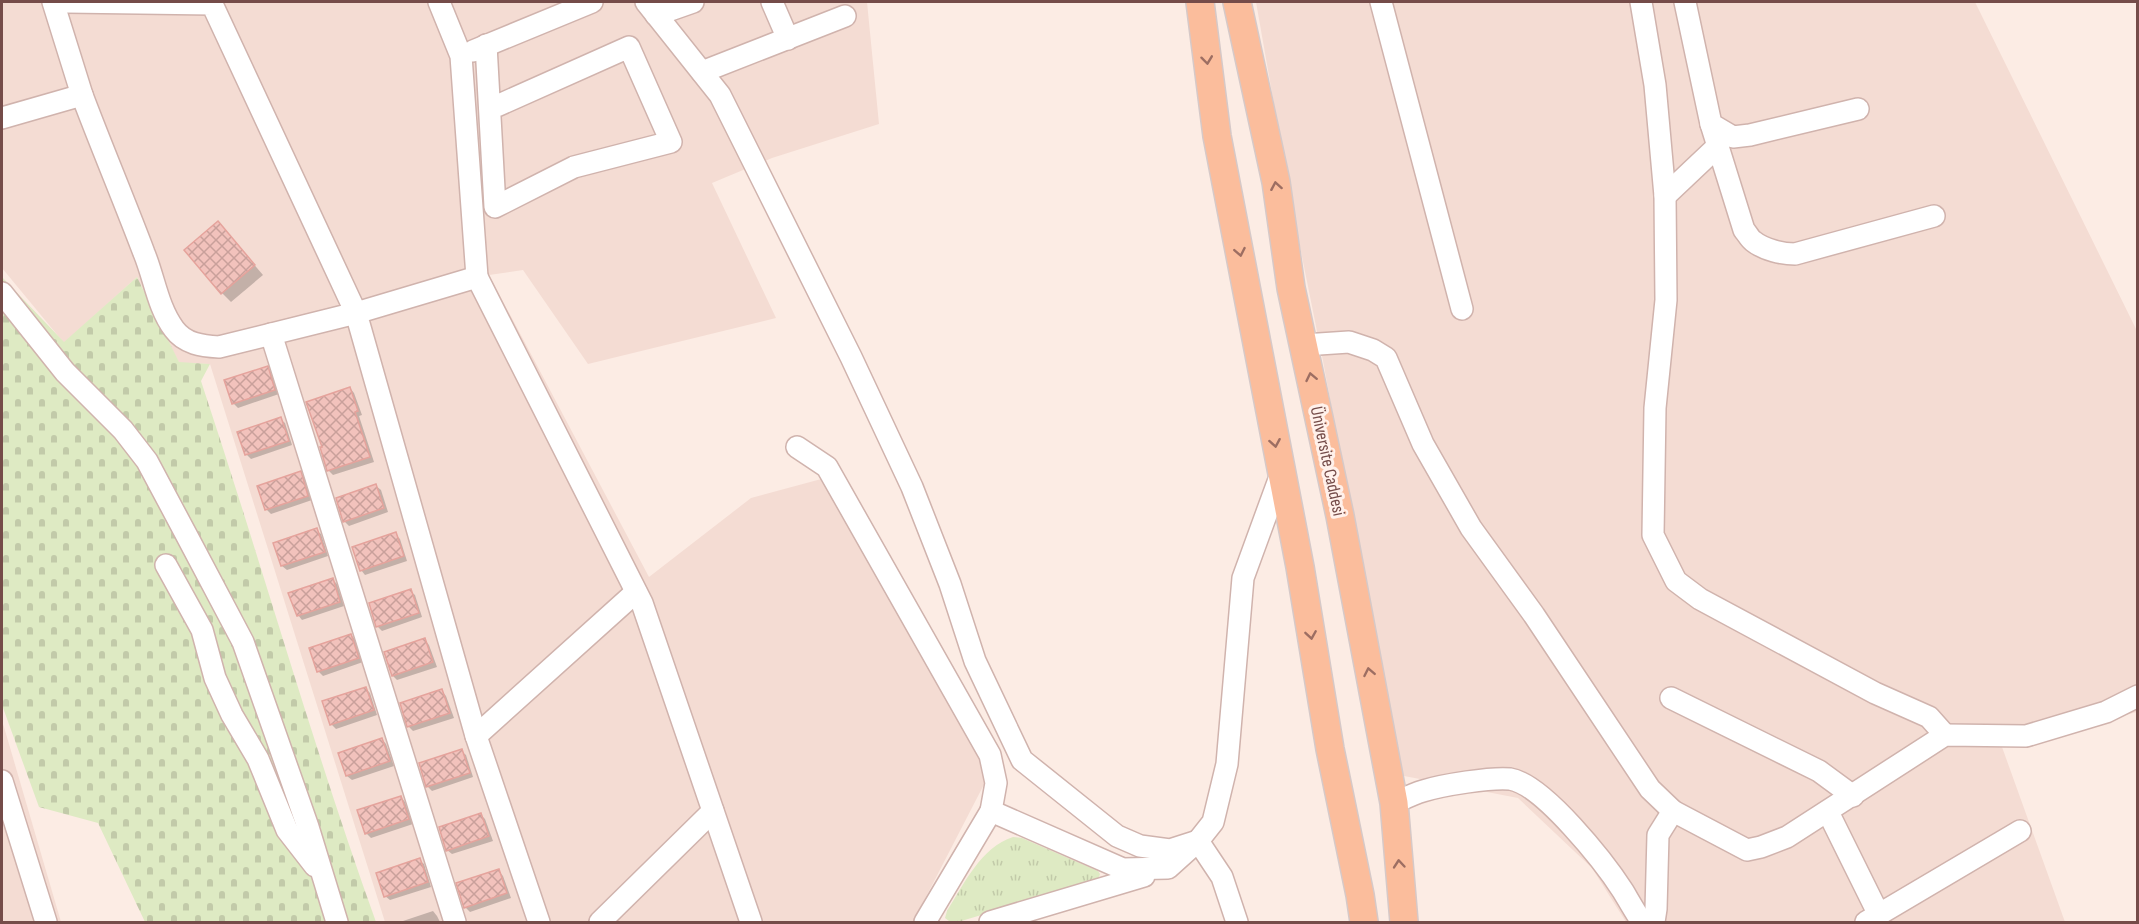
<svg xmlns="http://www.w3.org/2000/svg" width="2139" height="924" font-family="'Sofia Sans Condensed',sans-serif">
	<defs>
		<pattern id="grass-tufts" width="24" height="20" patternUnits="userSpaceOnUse" patternTransform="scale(1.5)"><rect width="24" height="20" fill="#deeac3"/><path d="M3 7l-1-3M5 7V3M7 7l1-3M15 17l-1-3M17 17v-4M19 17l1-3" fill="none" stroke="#c2caa9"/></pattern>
		<pattern id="cemetery-stones" width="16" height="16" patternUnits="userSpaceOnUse" patternTransform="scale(1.5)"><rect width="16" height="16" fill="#deeac3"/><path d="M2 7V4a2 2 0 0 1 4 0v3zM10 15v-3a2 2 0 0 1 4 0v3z" fill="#c2caa9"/></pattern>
		<pattern id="building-cross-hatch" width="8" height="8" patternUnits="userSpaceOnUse" patternTransform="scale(1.5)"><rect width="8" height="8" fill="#f2c2bc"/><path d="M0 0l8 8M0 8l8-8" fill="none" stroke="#c9a09b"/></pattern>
	</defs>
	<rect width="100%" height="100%" fill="#fcece4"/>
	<g fill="#f4dcd3">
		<polygon points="2,2 867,2 879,124 772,158 712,183 776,318 588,364 523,270 489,275 649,577 751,498 825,478 993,767 913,922 385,922 210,364 179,363 137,277 64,343 2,268"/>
		<polygon points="1256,2 1975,2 2137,331 2137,712 2002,747 2065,922 1626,922 1592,868 1518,798 1399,775 1323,361 1293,212"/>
		<polygon points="2,721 4,727 61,922 2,922"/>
	</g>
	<path fill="url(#grass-tufts)" d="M1013,837L1022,838L1098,871L1100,874L1098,880L958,922L949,921L945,918L947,911C964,884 981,847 1013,837Z"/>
	<path fill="url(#cemetery-stones)" d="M2,277L64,342L137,277L179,362L210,364L201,381C261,561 312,744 376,922H145L98,823L39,807L2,705Z"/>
	<g fill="#0003">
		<polygon points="227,233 263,275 231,302 222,293"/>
		<polygon points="267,367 272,372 279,394 238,408 233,403"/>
		<polygon points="350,388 354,393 362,415 359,416 374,462 333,475 329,471 322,448"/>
		<polygon points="280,419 285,423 292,445 251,459 246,454"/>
		<polygon points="300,473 305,478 312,500 271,514 266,509"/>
		<polygon points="376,486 381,490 388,512 349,526 344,521"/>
		<polygon points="316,530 321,534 328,556 287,570 282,566"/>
		<polygon points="395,534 400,539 407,561 365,575 361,570"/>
		<polygon points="332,579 337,584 344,606 302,620 298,615"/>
		<polygon points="410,591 415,595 422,617 382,631 377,626"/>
		<polygon points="351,635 356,640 363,662 323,676 318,671"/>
		<polygon points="425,640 429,645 437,667 397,680 393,676"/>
		<polygon points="365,688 370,693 377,715 336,729 331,724"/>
		<polygon points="442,691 446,696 454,718 413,731 409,727 402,704"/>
		<polygon points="382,739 386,744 394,766 352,780 347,776 340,754"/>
		<polygon points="461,751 466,755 473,777 432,791 427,786"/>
		<polygon points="401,797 405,802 413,824 371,838 366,833"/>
		<polygon points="480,814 485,819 493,841 452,854 447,850"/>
		<polygon points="419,860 424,864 431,887 390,900 385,896"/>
		<polygon points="499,871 503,876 511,898 470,912 465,907"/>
		<polygon points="433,911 437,916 440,922 400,922"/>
	</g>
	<g fill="url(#building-cross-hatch)" stroke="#e5a39c" stroke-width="1.5">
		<polygon points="218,221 255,265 221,294 184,250"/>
		<polygon points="268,366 275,390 232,404 224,380"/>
		<polygon points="350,387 358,411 355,412 370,457 327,471 320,447 322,447 306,402"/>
		<polygon points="281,417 289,441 245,455 237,432"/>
		<polygon points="301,471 308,496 265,510 257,486"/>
		<polygon points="376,484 384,508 343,522 336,498"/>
		<polygon points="317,528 325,552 281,566 273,543"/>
		<polygon points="396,532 404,556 360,571 352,547"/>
		<polygon points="333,578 340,602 297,616 288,593"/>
		<polygon points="411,589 419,613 376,627 369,603"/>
		<polygon points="351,634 359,658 317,672 309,648"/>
		<polygon points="425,638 433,662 392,676 384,652"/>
		<polygon points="366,687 374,710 330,725 322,701"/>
		<polygon points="442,689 450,713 407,727 400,703"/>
		<polygon points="382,738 390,761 346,776 338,753"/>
		<polygon points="462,749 470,773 426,787 419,763"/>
		<polygon points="401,796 409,819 365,834 357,810"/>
		<polygon points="481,813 489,836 446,851 439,827"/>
		<polygon points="420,858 428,882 384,897 376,873"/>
		<polygon points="499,869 507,893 464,908 456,883"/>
	</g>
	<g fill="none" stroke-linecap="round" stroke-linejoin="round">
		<defs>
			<g id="minor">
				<polyline points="53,2 82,95"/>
				<polyline points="439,2 461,56 477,277 356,313 476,736 539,922"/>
				<polyline points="646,2 720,95 851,357 912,487 950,584 975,661 1022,760 1117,836 1140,846 1170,850 1198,841 1222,877 1237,922"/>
				<polyline points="772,2 788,39"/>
				<polyline points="1381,2 1462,309"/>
				<polyline points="1641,2 1655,85 1665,196 1666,300 1655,408 1653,535 1676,581 1700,599 1875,693 1929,717 1945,735"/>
				<polyline points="1685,2 1711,124 1733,137 1750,135 1858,109"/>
				<polyline points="656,15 693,2"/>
				<polyline points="486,45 495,207 574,167 671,142 629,47 490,109"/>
				<polyline points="473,51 592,2"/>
				<polyline points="702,72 845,16"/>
				<path d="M2,118L82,95C102,148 124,200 144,253C154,277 158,308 174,329C185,344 202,346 219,347L356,313L212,4L66,2"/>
				<path d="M1711,124L1744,230C1747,233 1750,239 1753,241C1764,250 1783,254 1795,254L1934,216"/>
				<polyline points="1665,196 1719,145"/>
				<polyline points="477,277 642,603 751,922"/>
				<polyline points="2,293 65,372 123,430 147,461 188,538 243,642 308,827 337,922"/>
				<polyline points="271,334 455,922"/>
				<polyline points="1304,345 1349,342 1373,350 1386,358 1423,444 1471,528 1534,615 1650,789 1673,811 1747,850 1761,847 1787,837 1945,735 2026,736 2106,712 2138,696"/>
				<polyline points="797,447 827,467 990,755 996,783 991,811"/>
				<polyline points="166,565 202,630 215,678 232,715 258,759 287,830 315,866"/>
				<polyline points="1671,698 1819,771 1853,796"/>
				<polyline points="476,736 636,592"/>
				<polyline points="2,781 46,922"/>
				<path d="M1394,803C1403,799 1413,794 1423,791C1442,785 1492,777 1510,779C1543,784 1605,863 1623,891C1629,901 1635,912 1642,922"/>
				<polyline points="1828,812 1879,915"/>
				<polyline points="600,922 713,811"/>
				<polyline points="925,922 991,811 1123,869 1168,868 1198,841 1213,822 1227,764 1243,578 1281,474"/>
				<polyline points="990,922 1144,876"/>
				<polyline points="1654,922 1656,909 1658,835 1673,811"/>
				<polyline points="1866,922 2020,831"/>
			</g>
			<g id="major">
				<polyline points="1200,2 1217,136 1300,567 1330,749 1360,895 1364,922"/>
				<polyline points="1237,2 1276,182 1291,288 1340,516 1394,803 1404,922"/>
			</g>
		</defs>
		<use href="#minor" stroke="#d0b3ad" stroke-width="24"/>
		<use href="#major" stroke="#d6c9c8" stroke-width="30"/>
		<use href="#minor" stroke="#fff" stroke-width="21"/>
		<use href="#major" stroke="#fbbd9c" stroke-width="27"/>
	</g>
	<defs><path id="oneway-chevron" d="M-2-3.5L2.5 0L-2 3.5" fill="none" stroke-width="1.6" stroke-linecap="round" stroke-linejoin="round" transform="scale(1.5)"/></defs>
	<g stroke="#9d6e62">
		<use href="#oneway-chevron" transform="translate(1207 60) rotate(83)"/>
		<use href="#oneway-chevron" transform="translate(1276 186) rotate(-100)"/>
		<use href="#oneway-chevron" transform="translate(1240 252) rotate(79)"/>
		<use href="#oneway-chevron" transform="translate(1311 377) rotate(-102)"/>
		<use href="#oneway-chevron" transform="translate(1275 443) rotate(80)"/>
		<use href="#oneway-chevron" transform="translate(1311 635) rotate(81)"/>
		<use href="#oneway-chevron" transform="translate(1369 672) rotate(-101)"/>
		<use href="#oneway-chevron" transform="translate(1399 864) rotate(-95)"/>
	</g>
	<g text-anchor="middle" stroke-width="6" stroke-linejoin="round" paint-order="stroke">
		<g font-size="18" fill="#754c49" stroke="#fff1eb">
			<text transform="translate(1328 461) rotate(78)" y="6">Üniversite Caddesi</text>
		</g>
	</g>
	<rect width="2139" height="924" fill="none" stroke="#754c49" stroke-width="6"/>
</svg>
